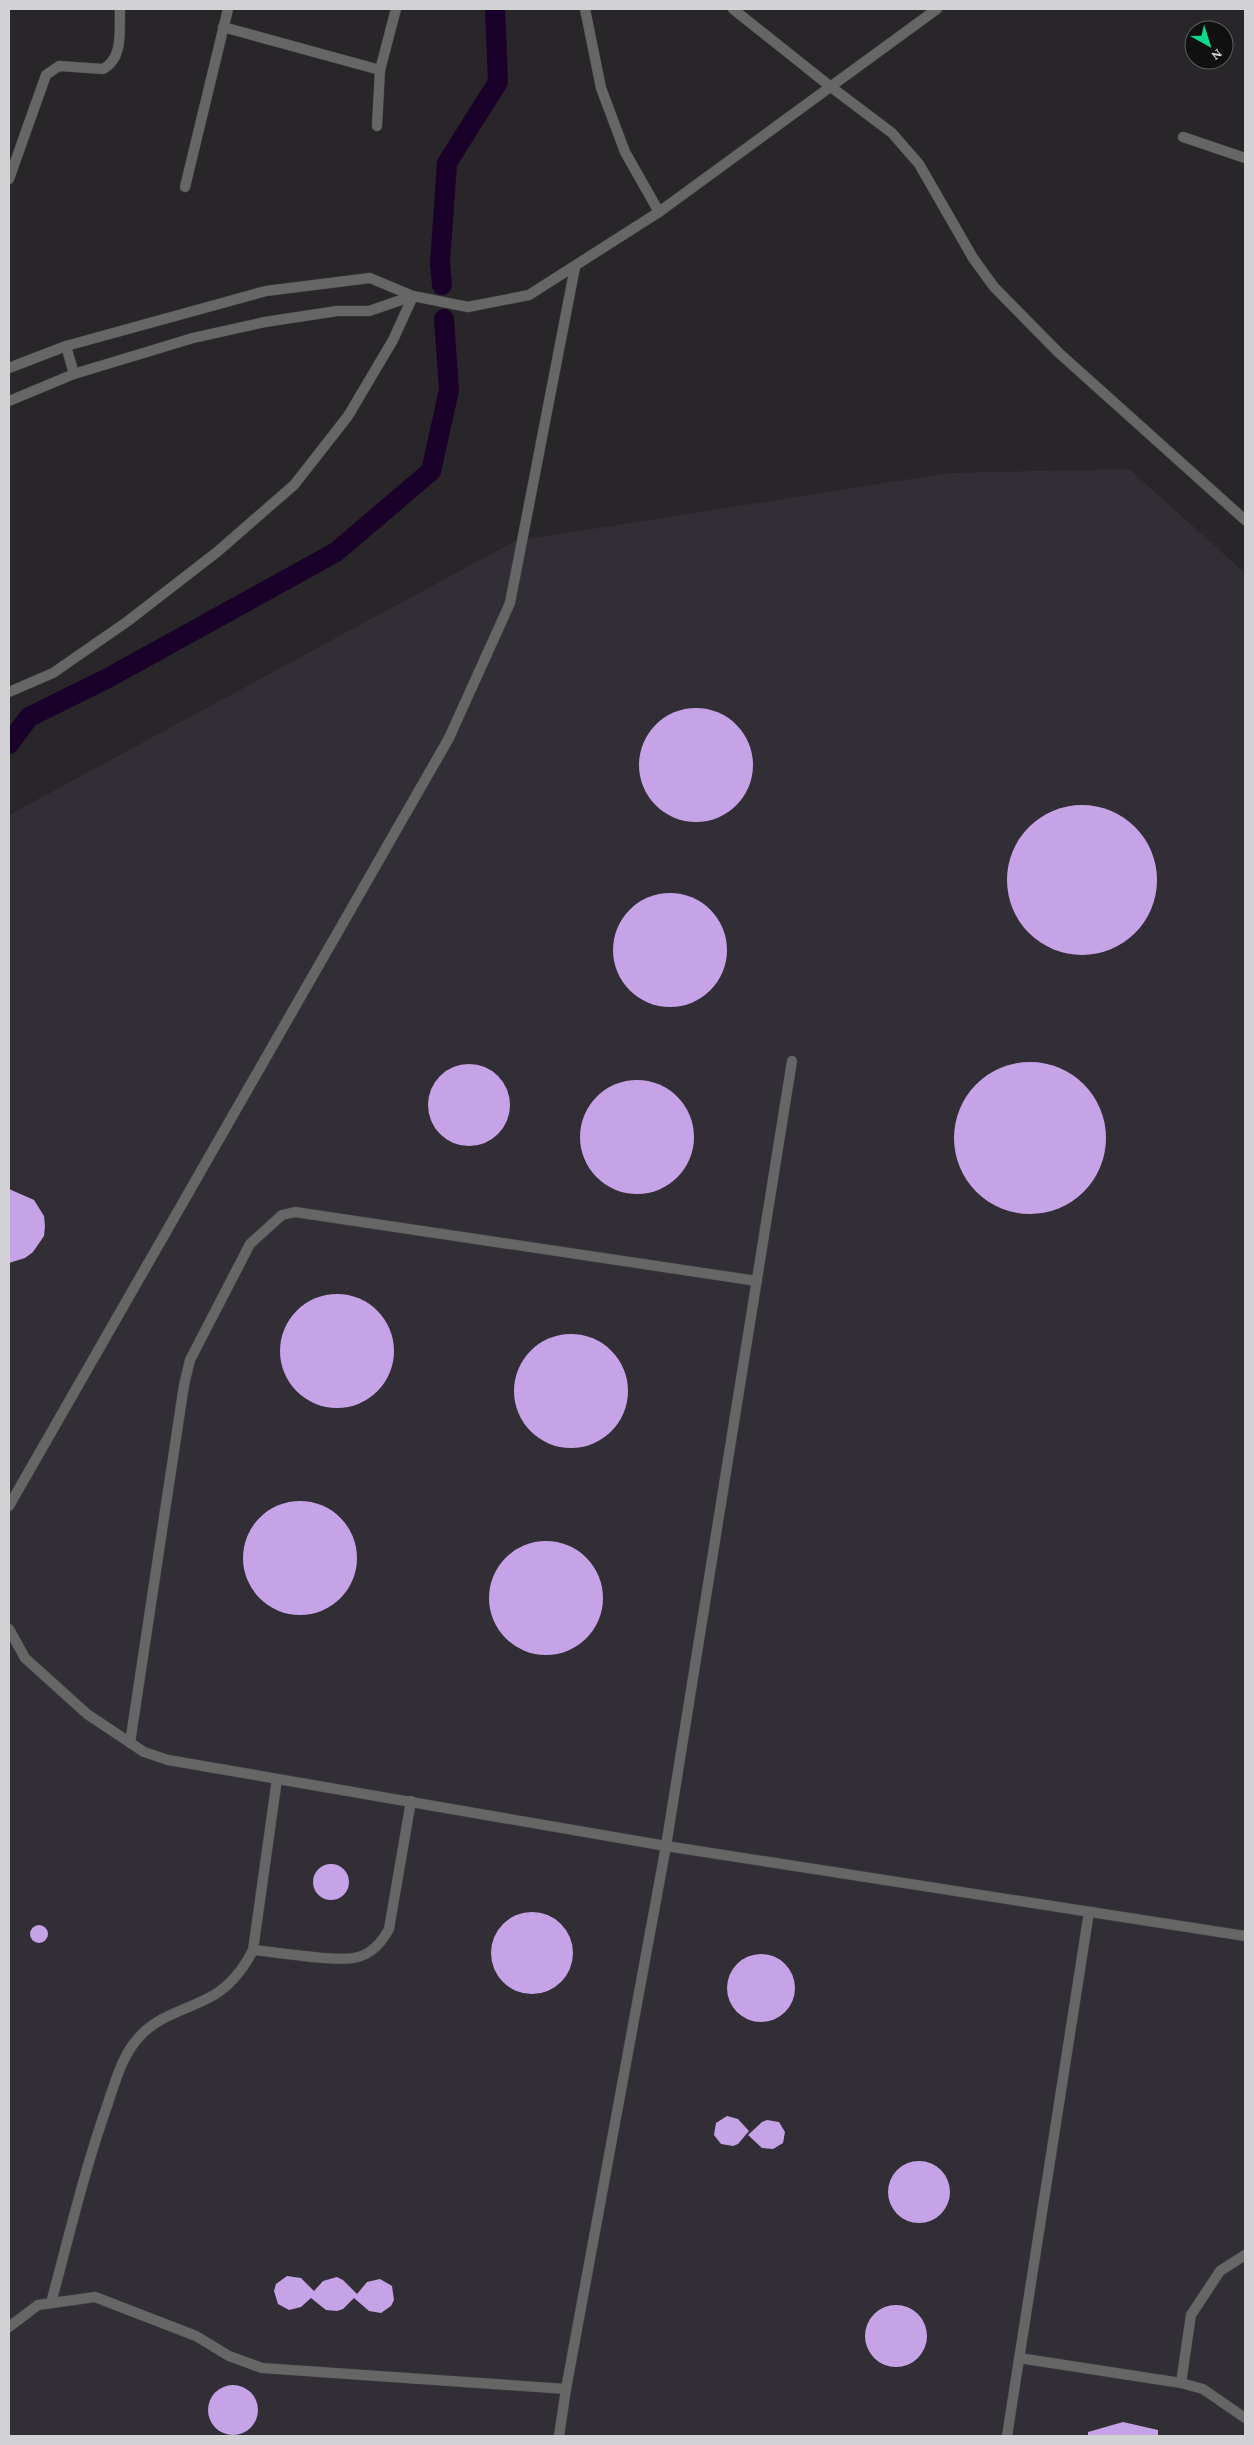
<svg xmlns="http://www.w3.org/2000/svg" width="1254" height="2445" font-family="'Crimson Pro',serif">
	<rect width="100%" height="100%" fill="#282629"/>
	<polygon fill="#322e36" points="1129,469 1245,573 1245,2436 9,2436 9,815 515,541 949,473"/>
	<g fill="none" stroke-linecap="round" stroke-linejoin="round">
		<g stroke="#190129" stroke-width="20">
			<polyline points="442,285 440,263 447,163 498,82 495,9"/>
			<polyline points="9,744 29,717 108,678 336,552 431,471 449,390 444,319"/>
		</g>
	</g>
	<g fill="#c6a3e6">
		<circle cx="696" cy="765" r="57"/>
		<circle cx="1082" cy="880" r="75"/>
		<circle cx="670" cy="950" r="57"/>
		<circle cx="1030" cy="1138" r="76"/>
		<circle cx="469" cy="1105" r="41"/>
		<circle cx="637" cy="1137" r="57"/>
		<polygon points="9,1189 34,1200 44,1216 45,1226 44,1236 33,1252 25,1258 9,1263"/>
		<circle cx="337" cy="1351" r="57"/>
		<circle cx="571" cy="1391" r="57"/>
		<circle cx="300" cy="1558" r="57"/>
		<circle cx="546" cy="1598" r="57"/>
		<circle cx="331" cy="1882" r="18"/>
		<circle cx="532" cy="1953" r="41"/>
		<circle cx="39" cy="1934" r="9"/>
		<circle cx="761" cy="1988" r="34"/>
		<polygon points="727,2116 738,2119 749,2131 738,2144 733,2146 721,2144 714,2135 716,2123"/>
		<polygon points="767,2120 779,2122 785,2132 783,2143 773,2149 762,2148 748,2135 762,2122"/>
		<circle cx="919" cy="2192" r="31"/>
		<polygon points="287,2276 301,2278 314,2291 323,2281 337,2277 343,2280 357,2294 367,2282 380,2279 392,2286 394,2300 391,2306 381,2313 369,2311 354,2298 343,2309 337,2311 326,2310 311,2298 301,2307 289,2310 278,2304 274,2291 276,2284"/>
		<circle cx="896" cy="2336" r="31"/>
		<circle cx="233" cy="2410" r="25"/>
		<polygon points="1123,2422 1158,2430 1158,2436 1088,2436 1088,2432"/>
	</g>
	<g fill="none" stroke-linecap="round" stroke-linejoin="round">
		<defs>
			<g id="service">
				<polyline points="1019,2358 1181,2383 1203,2389 1245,2418"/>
				<polyline points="1181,2383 1191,2315 1220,2271 1245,2255"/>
			</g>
			<g id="minor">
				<polyline points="585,9 601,88 625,152 659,212"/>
				<polyline points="733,9 831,87 892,133 919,164 973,258 994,287 1059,353 1245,520"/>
				<polyline points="223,27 380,70"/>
				<polyline points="377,126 380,70 396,9"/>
				<polyline points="1183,137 1245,158"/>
				<path d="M9,179L46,75L59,66L103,69C124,58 119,30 120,9"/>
				<polyline points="185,187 228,9"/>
				<polyline points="9,692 53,673 128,621 217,552 294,485 348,416 393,340 413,296"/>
				<polyline points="9,1506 449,738 510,603 575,267"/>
				<polyline points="9,1629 25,1658 87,1714 144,1752 168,1760 666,1846 1245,1936"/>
				<polyline points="130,1743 184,1385 190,1360 250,1244 282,1215 295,1212 757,1281"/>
				<path d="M253,1950C276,1952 339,1963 358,1957C373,1953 382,1942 389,1929L411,1801"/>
				<path d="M51,2303C69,2236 85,2168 108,2103C116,2079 123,2053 141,2035C161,2014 190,2009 214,1995C232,1984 244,1968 253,1950L277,1779"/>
				<polyline points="9,2327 38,2305 95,2297 196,2336 229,2356 262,2368 566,2389"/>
				<polyline points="559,2436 566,2389 666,1846 792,1061"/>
				<polyline points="1007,2436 1089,1912"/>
			</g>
			<g id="tertiary">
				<polyline points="66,346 74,374"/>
				<polyline points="9,368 66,346 266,291 370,278 413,296 468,307 529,295 659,212 937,9"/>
				<polyline points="9,401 74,374 193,338 265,322 337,311 369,311 413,296"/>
			</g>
		</defs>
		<use href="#service" stroke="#434144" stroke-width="11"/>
		<use href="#minor" stroke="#434144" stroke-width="11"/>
		<use href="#tertiary" stroke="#434144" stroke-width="11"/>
		<use href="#service" stroke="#666667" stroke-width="10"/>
		<use href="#minor" stroke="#666667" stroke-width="10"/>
		<use href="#tertiary" stroke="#666667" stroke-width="10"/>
	</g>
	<rect width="1254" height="2445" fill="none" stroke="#d2d1d3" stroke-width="20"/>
	<g transform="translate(1209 45) rotate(141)"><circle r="24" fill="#101011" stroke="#5e5d5f"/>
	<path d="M0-4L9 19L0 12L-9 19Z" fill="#0ed98a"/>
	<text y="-8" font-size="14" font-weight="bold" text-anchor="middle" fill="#d2d1d3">N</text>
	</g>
</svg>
